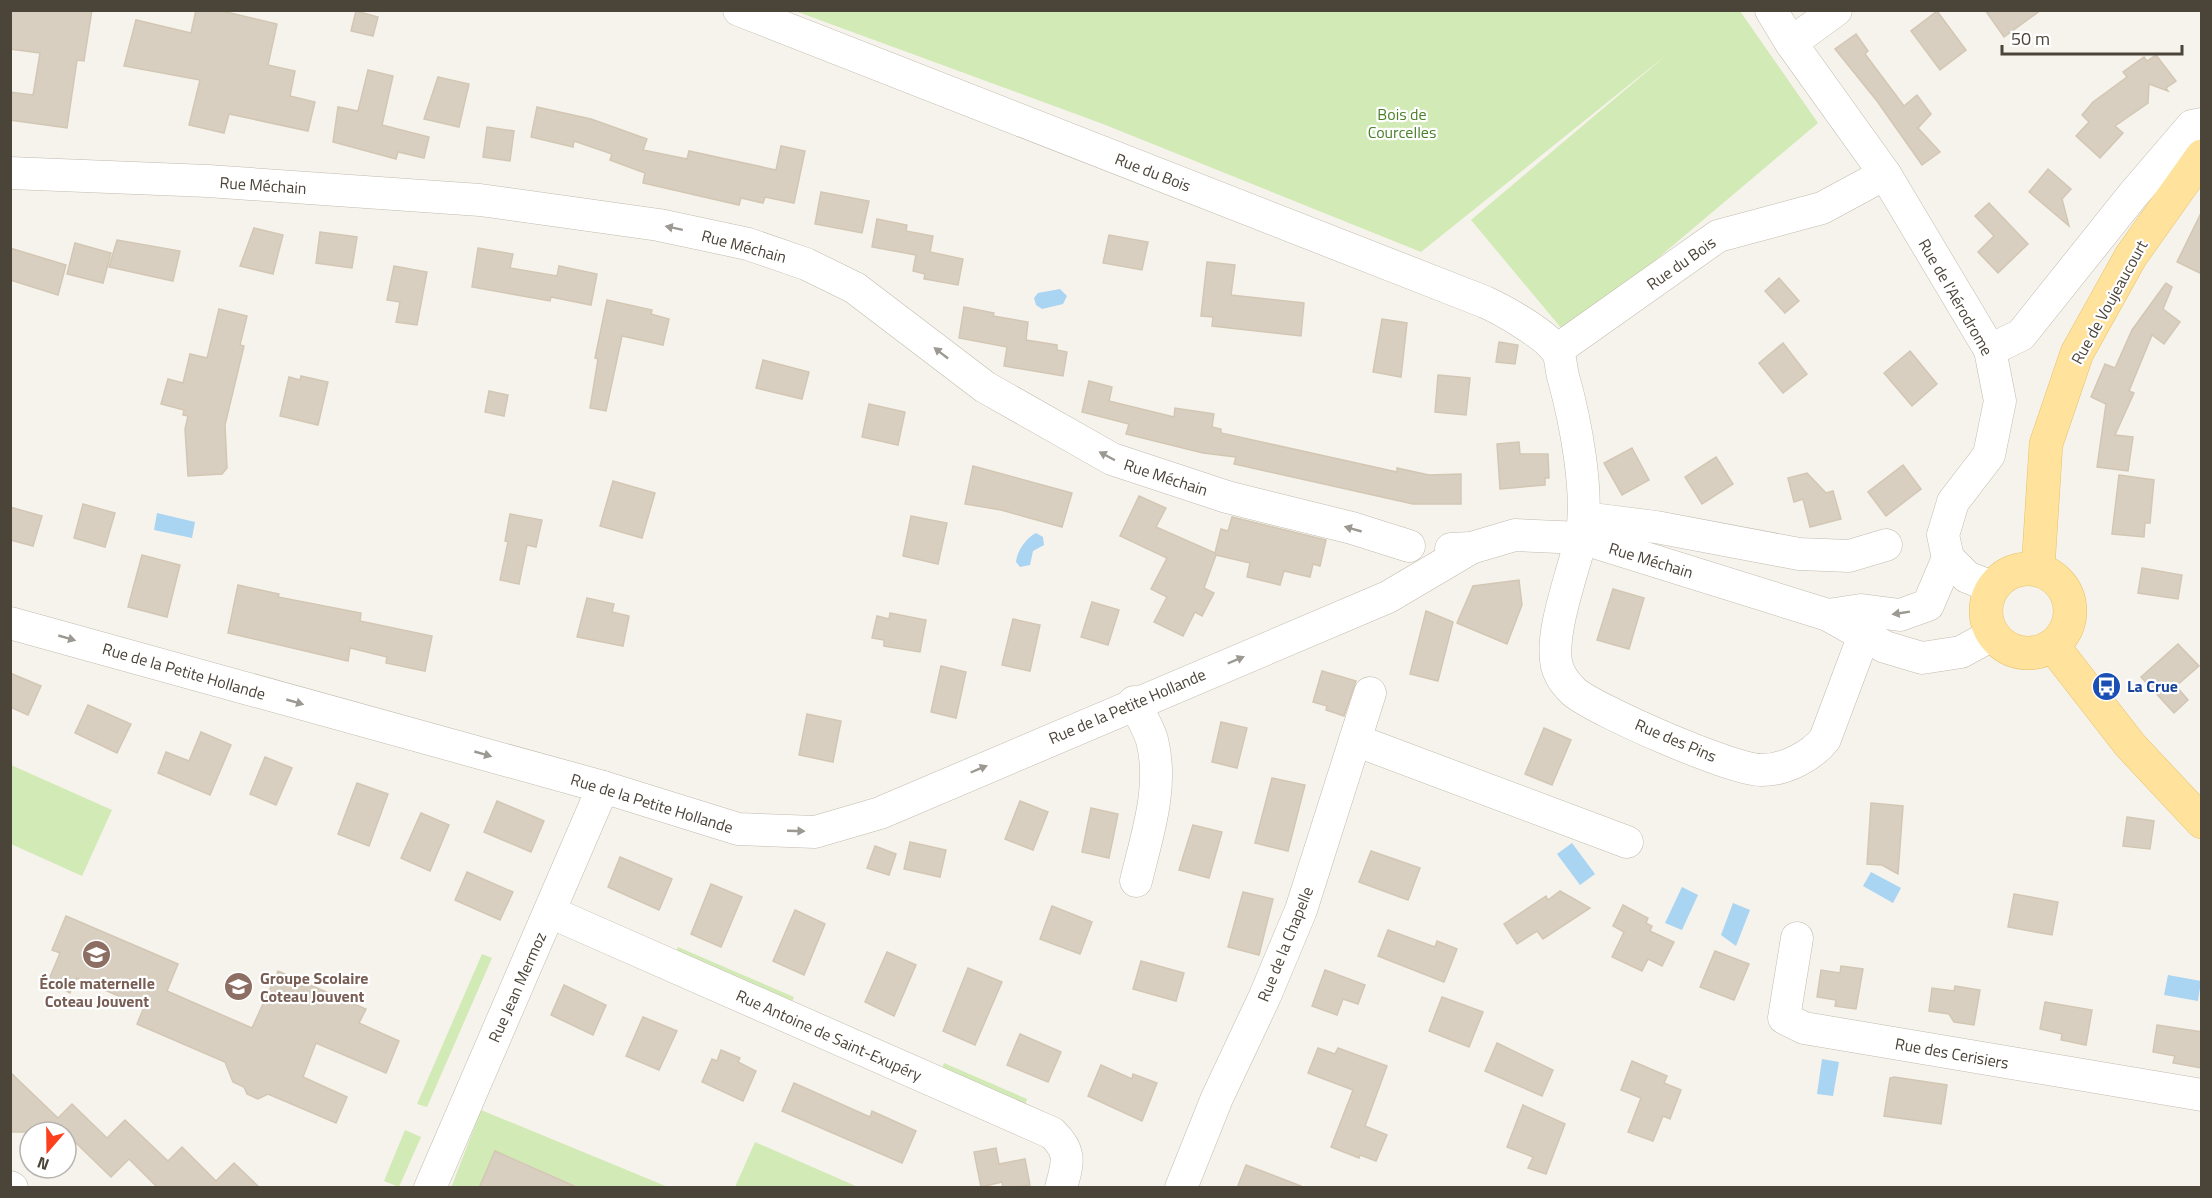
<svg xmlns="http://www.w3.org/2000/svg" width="2212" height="1198" font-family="'Titillium Web',sans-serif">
	<rect width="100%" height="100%" fill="#f6f3ec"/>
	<g fill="#d2eab5">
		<polygon points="795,11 1740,11 1818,123 1567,335 1471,220 1670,52 1421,252 1103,124"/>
		<polygon points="11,765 112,810 82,876 11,844"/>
		<polygon points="678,947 794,997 792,1002 675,953"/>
		<polygon points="482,954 492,958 427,1107 417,1104"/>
		<polygon points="944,1063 1027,1099 1025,1105 942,1069"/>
		<polygon points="481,1110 668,1187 579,1187 495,1151 479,1187 451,1188"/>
		<polygon points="405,1130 421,1137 399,1187 384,1181"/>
		<polygon points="755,1142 858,1187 735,1187"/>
	</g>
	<g fill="#a9d4f2">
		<polygon points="1060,289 1067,296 1063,304 1042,309 1036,305 1034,298 1038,293"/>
		<polygon points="157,513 195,522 192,538 154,530"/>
		<path d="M1036,533L1043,537L1044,545L1033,551L1030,565L1020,567L1016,562C1017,551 1026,538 1036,533Z"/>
		<polygon points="1572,843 1595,874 1580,885 1557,854"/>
		<polygon points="1871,872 1901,888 1893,903 1863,886"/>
		<polygon points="1682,887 1698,895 1682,930 1665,923"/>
		<polygon points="1733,903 1750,910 1736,946 1721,935"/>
		<polygon points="2168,975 2201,981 2198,1001 2164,995"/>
		<polygon points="1822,1059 1839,1062 1833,1096 1817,1094"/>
	</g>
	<g fill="#d8cfc1" stroke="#d3c7b4" stroke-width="1.5">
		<polygon points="10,10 92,10 84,61 77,60 67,128 10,120 10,92 33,95 40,53 10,49"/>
		<polygon points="196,10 218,10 277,24 268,65 295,71 290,96 315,102 308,131 229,114 224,133 189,125 200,80 124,66 136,20 191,33"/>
		<polygon points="1985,10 2041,10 2004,37"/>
		<polygon points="356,11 378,17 373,36 351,31"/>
		<polygon points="1937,11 1966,50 1940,70 1911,31"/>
		<polygon points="1856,34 1868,51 1865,54 1904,106 1917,95 1931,114 1918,128 1940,152 1922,165 1877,101 1835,49"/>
		<polygon points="2156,55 2176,81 2166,88 2168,91 2149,84 2148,103 2115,126 2123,133 2100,158 2076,136 2089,122 2082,115 2093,102 2127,77 2123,72 2144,57 2147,61"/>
		<polygon points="368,70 393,76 382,125 429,137 424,158 398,152 396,159 333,142 338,107 358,111"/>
		<polygon points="438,77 469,84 459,127 424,119"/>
		<polygon points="537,107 591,119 647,139 643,150 687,159 689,151 776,170 781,146 805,151 794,203 765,197 763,203 741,198 739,205 643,183 645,173 610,160 612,154 574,141 573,147 531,137"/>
		<polygon points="487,127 514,131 510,161 483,157"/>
		<polygon points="2048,169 2071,189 2062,199 2069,226 2029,192"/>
		<polygon points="821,192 869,201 862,233 815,224"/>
		<polygon points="1989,203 2028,244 1998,273 1978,252 1994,236 1975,216"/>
		<polygon points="2202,211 2202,274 2177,262"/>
		<polygon points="877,219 907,225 906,231 933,236 930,252 963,259 958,285 924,279 925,274 913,271 916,255 872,247"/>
		<polygon points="254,228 283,235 273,274 240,266"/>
		<polygon points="320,232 357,237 352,268 316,263"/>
		<polygon points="1109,235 1148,242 1142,270 1103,263"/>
		<polygon points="117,240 180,251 173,281 109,267"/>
		<polygon points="75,243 111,253 103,283 67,274"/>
		<polygon points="10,248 66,265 58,295 10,280"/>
		<polygon points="478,248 513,254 510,268 557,276 559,266 597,274 591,305 551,297 550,301 472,287"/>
		<polygon points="1207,262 1235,265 1231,295 1304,303 1301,336 1212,326 1213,317 1201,316"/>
		<polygon points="394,266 427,272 417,325 396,322 400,302 387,300"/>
		<polygon points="1779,278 1799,301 1785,313 1765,291"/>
		<polygon points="2166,283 2172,287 2163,309 2180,322 2164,344 2152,335 2129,391 2134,393 2115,435 2133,437 2128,471 2097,467 2106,404 2091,397 2105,364 2115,368 2132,330"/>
		<polygon points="607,300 652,310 651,314 669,319 663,345 622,336 606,411 590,408 598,359 595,358"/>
		<polygon points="964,307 994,313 993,316 1028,322 1026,340 1057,345 1057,350 1067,352 1063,376 1004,366 1007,347 959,338"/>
		<polygon points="219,309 247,316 240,345 244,346 225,425 227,468 222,474 188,476 185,429 188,416 183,415 184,410 161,404 168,379 183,383 190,354 207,358"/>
		<polygon points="1382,319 1407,323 1401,377 1373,372"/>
		<polygon points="1499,342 1518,345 1515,364 1496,362"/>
		<polygon points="1783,343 1807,374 1783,393 1759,363"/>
		<polygon points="1910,351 1937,384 1912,406 1884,373"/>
		<polygon points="763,360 809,372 802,399 756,388"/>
		<polygon points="1438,375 1470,378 1466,415 1435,412"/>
		<polygon points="301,376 328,382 318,425 280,416 289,377 300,380"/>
		<polygon points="1089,381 1112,387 1109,401 1174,417 1175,408 1214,414 1212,427 1221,429 1221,433 1397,472 1397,468 1429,475 1461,474 1461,504 1413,504 1234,464 1236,457 1203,453 1126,434 1129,424 1082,412"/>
		<polygon points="489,391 508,395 504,416 485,412"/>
		<polygon points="869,404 905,412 898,445 862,437"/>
		<polygon points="1519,442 1520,454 1548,454 1549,478 1545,478 1545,485 1500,489 1497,444"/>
		<polygon points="1632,448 1649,480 1622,495 1604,463"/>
		<polygon points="1716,457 1733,484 1702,504 1685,477"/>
		<polygon points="1903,465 1921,489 1886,516 1868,492"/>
		<polygon points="973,466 1072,493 1062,527 1001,510 965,504"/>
		<polygon points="1807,473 1826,493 1833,491 1841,519 1810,527 1803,499 1794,502 1788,478"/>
		<polygon points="2119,475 2154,480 2150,523 2145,523 2144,537 2112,534"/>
		<polygon points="613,481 655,493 642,538 600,526"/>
		<polygon points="1139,496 1166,508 1156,527 1215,553 1221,529 1228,531 1232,517 1326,540 1320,566 1313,564 1310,577 1284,571 1280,585 1247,577 1250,563 1216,555 1204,588 1214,593 1202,616 1195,612 1183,636 1154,622 1167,597 1151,589 1167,558 1120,536"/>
		<polygon points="83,504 115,513 105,547 74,538"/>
		<polygon points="10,507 42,516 33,546 10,540"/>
		<polygon points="510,514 542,520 536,547 527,545 519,584 500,580 508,542 505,541"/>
		<polygon points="911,516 947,523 938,564 903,556"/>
		<polygon points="142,555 180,565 167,617 128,607"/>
		<polygon points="2142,568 2182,575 2178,599 2138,593"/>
		<polygon points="1519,580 1522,605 1507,644 1457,623 1473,586"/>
		<polygon points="238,585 279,594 278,597 361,613 360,621 432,636 425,671 386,663 387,657 350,648 348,661 228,633"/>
		<polygon points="1613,589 1644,598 1629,649 1597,640"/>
		<polygon points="587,598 614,604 612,612 629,616 623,646 577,637"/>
		<polygon points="1092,602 1119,610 1108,645 1081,637"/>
		<polygon points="1426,611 1453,622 1438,681 1410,674"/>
		<polygon points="890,613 926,620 920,652 884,646 884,640 872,638 877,616 889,619"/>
		<polygon points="1013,619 1040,625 1030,671 1002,665"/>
		<polygon points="2178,644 2199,666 2176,686 2188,700 2174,713 2141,677"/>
		<polygon points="941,666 966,672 956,718 931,712"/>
		<polygon points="1322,671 1356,681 1344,716 1326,710 1327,706 1313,702"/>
		<polygon points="10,673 41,686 28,715 10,707"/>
		<polygon points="88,705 131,724 117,753 75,733"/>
		<polygon points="807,714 841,721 833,762 799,755"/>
		<polygon points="1221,722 1247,728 1237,768 1212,762"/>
		<polygon points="1544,728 1571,740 1552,785 1525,774"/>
		<polygon points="201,732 231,745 210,795 158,773 166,752 189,761"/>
		<polygon points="265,757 292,768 276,805 250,794"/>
		<polygon points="1272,778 1305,785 1288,851 1255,843"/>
		<polygon points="357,783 388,794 369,846 338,834"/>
		<polygon points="497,801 544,821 531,852 484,832"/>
		<polygon points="1020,801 1048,812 1033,850 1005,839"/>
		<polygon points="1871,803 1903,806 1898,874 1882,865 1867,864"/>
		<polygon points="1091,808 1118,814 1109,858 1082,852"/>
		<polygon points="421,813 449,825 430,871 401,858"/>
		<polygon points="2127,817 2154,821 2150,849 2123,846"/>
		<polygon points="1193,825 1222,832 1209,878 1179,870"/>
		<polygon points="910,842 946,850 940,877 904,869"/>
		<polygon points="875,846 896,854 889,875 867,868"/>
		<polygon points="1371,851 1420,868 1408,900 1359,882"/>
		<polygon points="620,857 672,879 659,910 608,887"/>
		<polygon points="467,872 513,892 500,920 455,900"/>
		<polygon points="711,884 742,897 721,947 691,934"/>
		<polygon points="1560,891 1590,908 1543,939 1537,931 1517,944 1504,924 1546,896 1548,900"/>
		<polygon points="1243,892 1273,899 1259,955 1228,947"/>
		<polygon points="2014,894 2058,902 2052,935 2008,927"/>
		<polygon points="1623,905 1648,918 1646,923 1652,926 1650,931 1674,942 1662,966 1648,959 1642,971 1612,957 1624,932 1613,926"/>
		<polygon points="1052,906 1092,922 1080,954 1040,939"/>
		<polygon points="795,910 825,924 804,975 773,961"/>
		<polygon points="66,916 178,964 167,991 252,1028 278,971 366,1009 359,1023 399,1041 386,1073 316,1043 303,1077 347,1097 336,1123 268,1094 258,1099 247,1094 244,1087 233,1082 225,1062 137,1024 144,1007 77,978 70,993 48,982 60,953 52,950"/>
		<polygon points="1388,930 1435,947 1437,941 1457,949 1444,982 1378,956"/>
		<polygon points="1715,951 1749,964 1734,1000 1700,987"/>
		<polygon points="887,952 916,965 894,1016 865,1002"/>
		<polygon points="1141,961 1184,973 1176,1001 1133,989"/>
		<polygon points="1841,966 1863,969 1856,1009 1835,1006 1836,1000 1817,997 1821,970 1840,973"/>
		<polygon points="968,968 1002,982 975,1045 943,1031"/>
		<polygon points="1325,970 1365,985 1358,1004 1343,999 1337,1015 1312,1006"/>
		<polygon points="564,985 606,1005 593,1035 551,1015"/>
		<polygon points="1955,986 1980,990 1974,1025 1954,1022 1949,1014 1929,1011 1932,988 1954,991"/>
		<polygon points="1442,997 1483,1012 1469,1047 1429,1031"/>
		<polygon points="2045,1002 2092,1010 2086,1045 2061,1040 2062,1034 2040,1029"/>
		<polygon points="643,1017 677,1031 659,1070 626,1056"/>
		<polygon points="2157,1025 2202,1032 2202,1068 2173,1063 2175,1056 2153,1052"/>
		<polygon points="1020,1034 1061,1052 1048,1082 1007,1065"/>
		<polygon points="1497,1043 1553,1070 1542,1096 1485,1071"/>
		<polygon points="1318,1048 1335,1054 1338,1048 1387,1066 1365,1126 1387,1135 1376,1161 1360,1155 1359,1158 1331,1147 1353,1090 1308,1073"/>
		<polygon points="721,1050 740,1058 738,1062 756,1071 743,1101 702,1082 712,1059 717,1061"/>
		<polygon points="1632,1061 1667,1076 1664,1083 1681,1090 1670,1119 1663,1116 1653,1141 1628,1132 1641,1098 1621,1090"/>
		<polygon points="1101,1065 1132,1079 1133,1074 1157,1083 1142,1121 1088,1096"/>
		<polygon points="10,1072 58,1118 72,1104 107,1138 125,1120 168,1161 182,1147 216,1181 234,1163 260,1188 158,1188 129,1159 111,1177 76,1143 66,1153 66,1132 10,1132"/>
		<polygon points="1894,1077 1947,1085 1941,1124 1884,1116 1890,1078"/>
		<polygon points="794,1083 870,1117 872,1111 916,1131 902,1163 782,1111"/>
		<polygon points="1523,1105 1565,1124 1546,1174 1528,1168 1533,1157 1507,1147"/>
		<polygon points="996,1148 999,1164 1025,1159 1030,1185 1003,1188 1002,1182 981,1187 974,1152"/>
		<polygon points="495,1151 579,1188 479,1188"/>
		<polygon points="1246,1165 1301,1186 1301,1188 1237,1188"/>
	</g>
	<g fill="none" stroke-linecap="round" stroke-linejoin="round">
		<defs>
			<g id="minor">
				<path d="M739,10L1485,302C1503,310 1545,334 1556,350C1561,356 1561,369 1563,376C1575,419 1590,494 1581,538C1574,571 1544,645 1560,674C1563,680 1570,688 1574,692C1597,711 1734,771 1762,770C1785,770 1812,756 1825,739L1864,635"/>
				<polyline points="1771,10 1791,43 1885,174 1990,350 2000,401 1989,455 1953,502 1943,535 1948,558 1967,577 1992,587"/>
				<polyline points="1791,43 1836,10"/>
				<polyline points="10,173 208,181 480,200 659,225 748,244 806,264 855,288 985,387 1112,459 1227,497 1352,528 1409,546"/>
				<polyline points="1557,350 1718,236 1822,208 1885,174"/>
				<polyline points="1990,350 2021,335 2132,196 2192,126 2202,124"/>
				<polyline points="1584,518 1656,527 1799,554 1849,556 1886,545"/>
				<polyline points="1451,549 1471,548 1515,535 1581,538 1828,615 1885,647 1922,658 1961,652 1992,635"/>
				<polyline points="1828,615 1861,610 1900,615 1928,605 1948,558"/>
				<polyline points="10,623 603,787 738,829 815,832 880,813 1388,597 1471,548"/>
				<path d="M1134,702C1140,714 1148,727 1152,740C1164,787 1147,835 1136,881"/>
				<polyline points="1355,740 1627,842"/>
				<path d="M550,912L1052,1133C1072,1152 1068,1162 1061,1188"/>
				<polyline points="1797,938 1784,1018 1804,1028 2202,1095"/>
				<polyline points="10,1187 12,1188"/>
				<polyline points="430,1188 603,787"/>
				<polyline points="1181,1188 1217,1098 1265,996 1301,910 1370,693"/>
			</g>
			<g id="major">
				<polyline points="2038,569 2046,444 2077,353 2131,256 2202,156"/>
				<circle cx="2028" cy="611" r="42"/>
				<polyline points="2053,646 2130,745 2202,822"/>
			</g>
		</defs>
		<use href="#minor" stroke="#c2bbae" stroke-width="33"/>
		<use href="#major" stroke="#e6c16a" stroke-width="34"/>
		<use href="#minor" stroke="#fff" stroke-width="32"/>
		<use href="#major" stroke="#ffe39c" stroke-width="33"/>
	</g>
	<defs><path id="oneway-solid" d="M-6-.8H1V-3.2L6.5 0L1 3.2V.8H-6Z" transform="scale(1.5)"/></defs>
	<g fill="#9c9892">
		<use href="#oneway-solid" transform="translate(674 228) rotate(-168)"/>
		<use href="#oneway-solid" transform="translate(941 353) rotate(-142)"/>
		<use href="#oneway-solid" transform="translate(1107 456) rotate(-152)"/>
		<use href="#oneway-solid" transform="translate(1353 529) rotate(-164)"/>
		<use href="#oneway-solid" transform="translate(1901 613) rotate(171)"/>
		<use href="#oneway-solid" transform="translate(67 638) rotate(16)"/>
		<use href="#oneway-solid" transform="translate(1236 660) rotate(-23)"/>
		<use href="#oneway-solid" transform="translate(295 702) rotate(16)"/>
		<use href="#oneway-solid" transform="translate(483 754) rotate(16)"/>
		<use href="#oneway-solid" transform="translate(979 769) rotate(-23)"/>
		<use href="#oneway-solid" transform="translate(796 831) rotate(2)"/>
	</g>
	<defs>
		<symbol id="bus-disc" viewBox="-11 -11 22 22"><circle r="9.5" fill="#1a4fb4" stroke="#fff"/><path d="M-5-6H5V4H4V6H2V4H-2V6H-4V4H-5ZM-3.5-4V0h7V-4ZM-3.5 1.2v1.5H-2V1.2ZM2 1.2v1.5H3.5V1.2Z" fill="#fff"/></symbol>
		<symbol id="school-disc" viewBox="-11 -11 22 22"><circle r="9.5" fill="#8d6e63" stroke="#fff"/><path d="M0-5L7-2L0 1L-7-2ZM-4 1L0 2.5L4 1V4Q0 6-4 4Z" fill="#fff"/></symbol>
	</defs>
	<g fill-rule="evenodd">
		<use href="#bus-disc" x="2090" y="670" width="33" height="33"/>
		<use href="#school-disc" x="80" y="938" width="33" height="33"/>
		<use href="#school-disc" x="222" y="970" width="33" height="33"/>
	</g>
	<g text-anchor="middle" stroke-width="4.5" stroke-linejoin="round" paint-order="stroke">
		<g font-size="16" fill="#4a7f2a" stroke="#fff">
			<text x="1402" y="120">Bois de<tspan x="1402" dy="18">Courcelles</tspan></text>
		</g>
		<g font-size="16" fill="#4b4439" stroke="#fff">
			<text transform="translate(1153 172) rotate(21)" y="6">Rue du Bois</text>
			<text transform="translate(263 185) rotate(4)" y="6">Rue Méchain</text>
			<text transform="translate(744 246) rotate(15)" y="6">Rue Méchain</text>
			<text transform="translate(1681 263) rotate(-35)" y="6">Rue du Bois</text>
			<text transform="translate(1956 297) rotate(60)" y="6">Rue de l'Aérodrome</text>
			<text transform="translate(2109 302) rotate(-61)" y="6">Rue de Voujeaucourt</text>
			<text transform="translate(1166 477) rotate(18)" y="6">Rue Méchain</text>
			<text transform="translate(1651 560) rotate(17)" y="6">Rue Méchain</text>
			<text transform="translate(184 671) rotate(16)" y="6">Rue de la Petite Hollande</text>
			<text transform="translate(1127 706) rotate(-23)" y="6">Rue de la Petite Hollande</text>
			<text transform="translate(1676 740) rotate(23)" y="6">Rue des Pins</text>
			<text transform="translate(652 803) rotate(17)" y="6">Rue de la Petite Hollande</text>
			<text transform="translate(1285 944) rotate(-68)" y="6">Rue de la Chapelle</text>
			<text transform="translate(517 987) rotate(-66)" y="6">Rue Jean Mermoz</text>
			<text transform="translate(829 1035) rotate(24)" y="6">Rue Antoine de Saint-Exupéry</text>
			<text transform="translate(1952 1053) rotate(10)" y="6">Rue des Cerisiers</text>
		</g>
		<g font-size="16" font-weight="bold" fill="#164399" stroke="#fff" text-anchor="start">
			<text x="2127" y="692">La Crue</text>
		</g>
		<g font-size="16" font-weight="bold" fill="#785e54" stroke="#fff" text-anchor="start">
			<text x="260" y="984">Groupe Scolaire<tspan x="260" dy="18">Coteau Jouvent</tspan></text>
			<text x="97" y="989" text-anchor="middle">École maternelle<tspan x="97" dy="18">Coteau Jouvent</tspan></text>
		</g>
	</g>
	<rect width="2212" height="1198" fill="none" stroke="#4b4439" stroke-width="24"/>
	<g transform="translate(48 1150) rotate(200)"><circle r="28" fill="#ffffff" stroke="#b7b4b0" stroke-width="1.5"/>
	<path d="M0-4.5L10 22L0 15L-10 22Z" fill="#fc3f1d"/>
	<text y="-9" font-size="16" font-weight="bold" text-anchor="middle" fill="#4b4439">N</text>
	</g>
	<path d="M2002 45v9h180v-9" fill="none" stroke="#4b4439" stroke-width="3"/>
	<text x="2011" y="45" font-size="18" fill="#4b4439" stroke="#ffffff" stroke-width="4.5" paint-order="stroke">50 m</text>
</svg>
